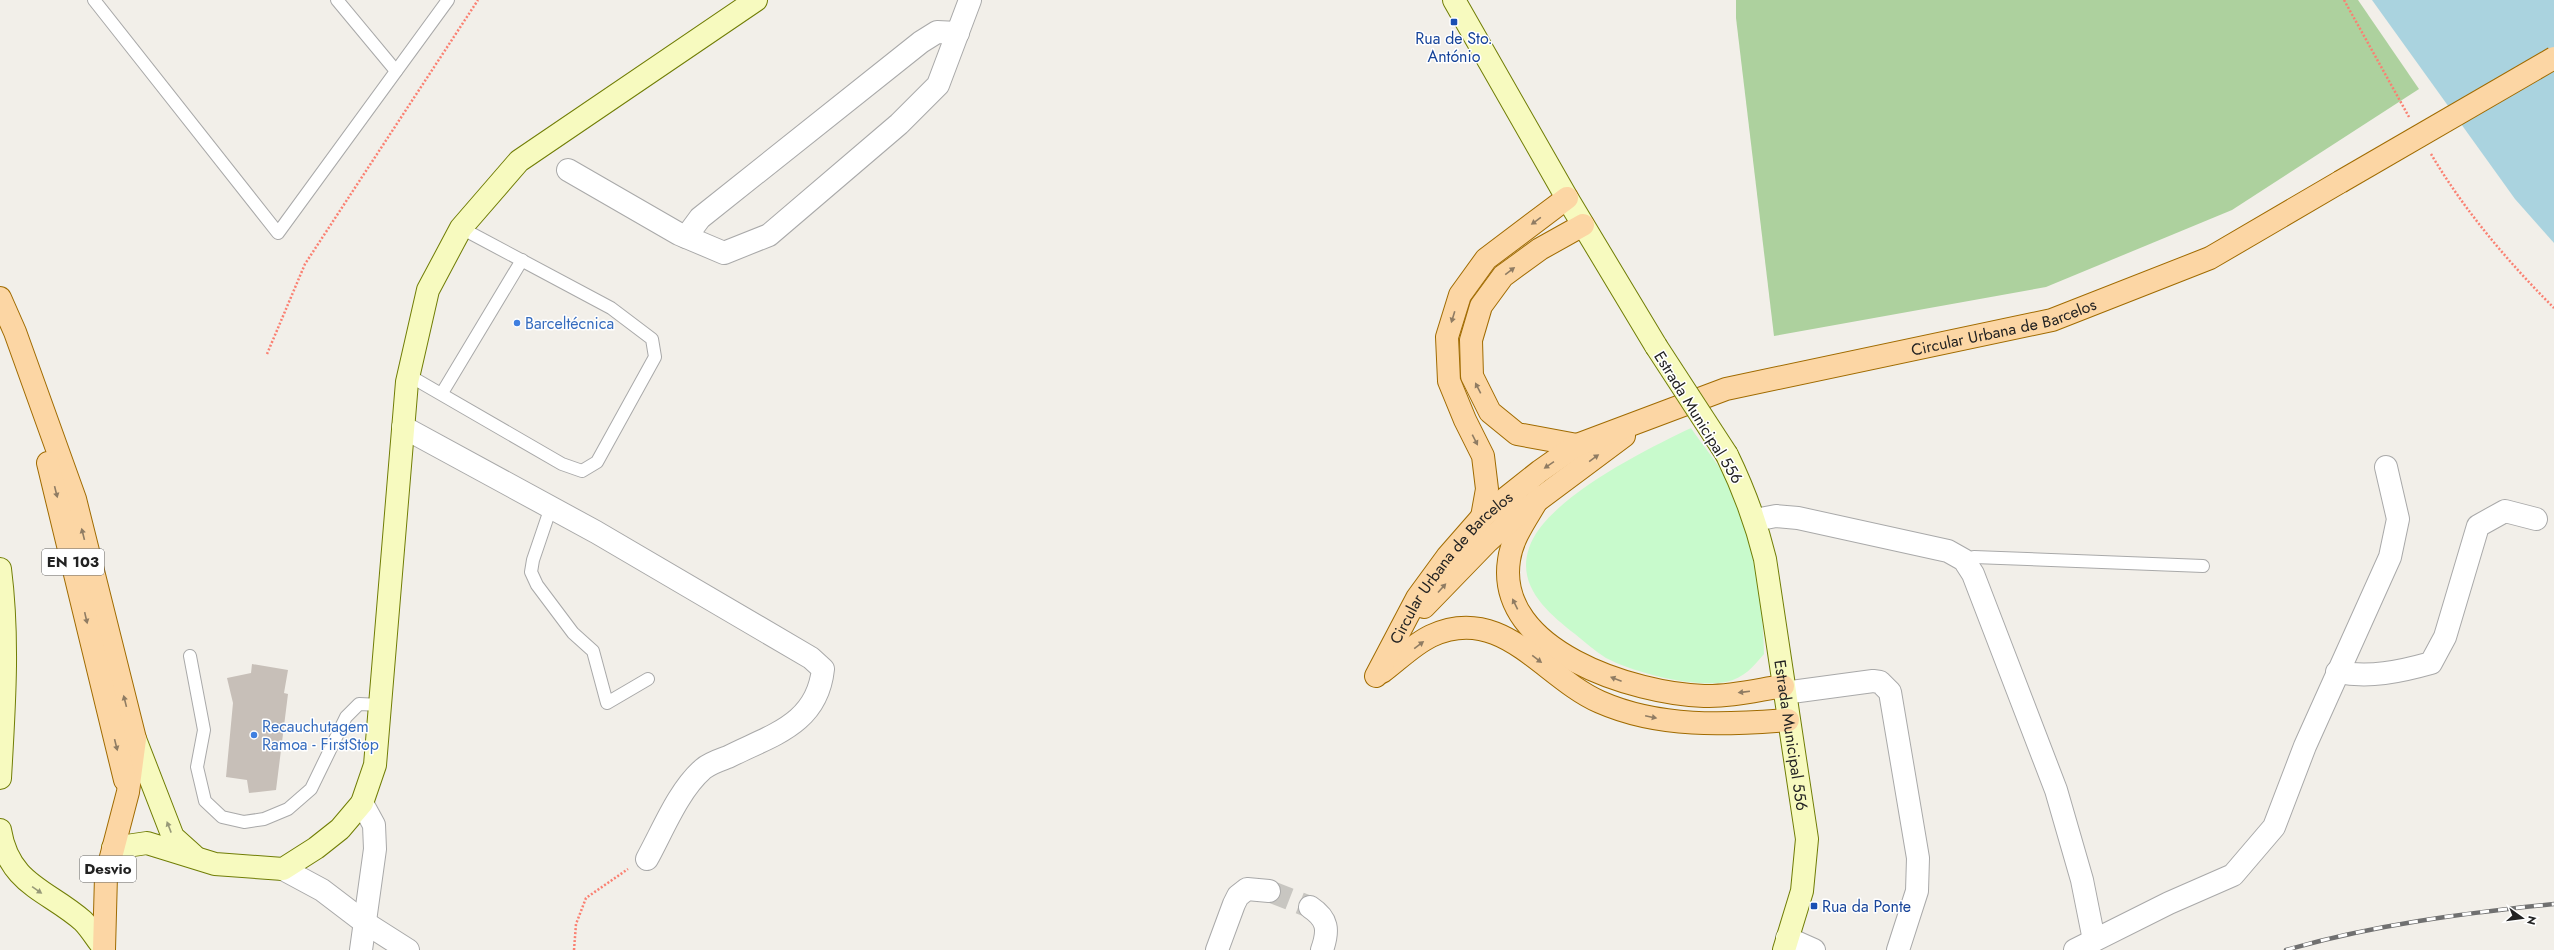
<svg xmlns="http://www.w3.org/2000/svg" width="2554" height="950" font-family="Jost,sans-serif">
	<rect width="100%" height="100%" fill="#f2efe9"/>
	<polygon fill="#add19e" points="1736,0 2358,0 2419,89 2232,210 2046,287 1774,336 1736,18"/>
	<path fill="#c8facc" d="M1691,428C1702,445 1717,461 1726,479C1752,534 1763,594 1764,654C1753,667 1744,678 1726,682C1695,688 1634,673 1606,658C1595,651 1585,642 1575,634C1548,613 1516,586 1529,548C1545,499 1647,449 1691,428Z"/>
	<polygon fill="#aad3df" points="2372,0 2554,0 2554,243 2515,199"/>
	<polygon fill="#c7bfb8" points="252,664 288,670 284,693 288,694 276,790 249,793 247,780 226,777 233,703 227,678 251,673"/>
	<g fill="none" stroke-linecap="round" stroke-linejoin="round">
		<polyline stroke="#c8c6c1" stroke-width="22" stroke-dasharray="22 11" stroke-linecap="butt" points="1269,891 1310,907"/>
		<defs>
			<g id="lane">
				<polyline points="94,0 278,233 448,0"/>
				<polyline points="337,0 396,71"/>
				<polyline points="408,375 562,464 582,471 597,462 655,357 652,339 611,308 461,228"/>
				<polyline points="442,393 522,260"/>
				<polyline points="551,507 533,560 531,572 537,585 573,633 593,651 607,703 648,679"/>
				<polyline points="1964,560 1974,557 2203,566"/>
				<polyline points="190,656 204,730 197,767 205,801 222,817 244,822 264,819 288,809 311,789 346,717 359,704 381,705"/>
			</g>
			<g id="street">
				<polyline points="568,170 679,234 724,253 769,235 899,124 938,85 970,0"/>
				<polyline points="686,237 700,218 921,42 937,32 958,33"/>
				<path d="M403,427L596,532L811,658L823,669C817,725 771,735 728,757C720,760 710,763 703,769C678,791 663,830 647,859"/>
				<polyline points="1755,520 1776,516 1798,518 1948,551 1964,560 1973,574 2056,790 2082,880 2094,940"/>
				<path d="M2337,672C2370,678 2399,672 2431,663L2445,637L2478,526L2505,511L2536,519"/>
				<polyline points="1784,693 1873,681 1880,682 1890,692 1918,858 1917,891 1898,950"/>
				<polyline points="283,869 322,890 364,922 408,950"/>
				<path d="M1310,907C1328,919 1329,930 1322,950"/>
				<polyline points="1787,938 1814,950"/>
				<polyline points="361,950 375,849 374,825 362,803"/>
				<polyline points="1217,950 1234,904 1238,896 1247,889 1269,891"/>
				<polyline points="2075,950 2169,903 2233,875 2274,827 2305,746 2390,557 2398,519 2386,467"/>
			</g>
			<g id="secondary">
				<polyline points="1454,0 1567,198 1656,346"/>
				<path id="s1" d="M1727,455C1744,490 1756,522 1765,559L1807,839L1802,891L1784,950"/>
				<path d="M0,569C9,639 4,708 0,778"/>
				<polyline points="135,739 173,837 193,855"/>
				<path d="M0,830C9,885 48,890 83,921C91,929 97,940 104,948"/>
				<polyline points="113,848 147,843 215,864 283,869 316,848 340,829 362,803 375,765 407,382 428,290 461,228 519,161 756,0"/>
			</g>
			<g id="primary">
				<polyline points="0,298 15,332 75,499 135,739 128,792 106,876 104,950"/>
				<polyline points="1577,445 1517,434 1490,412 1472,376 1471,340 1481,306 1503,276 1540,249 1583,225"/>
				<polyline points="48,463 125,780"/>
				<path d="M1539,497C1528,517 1512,537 1509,560C1495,651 1635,694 1704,696C1730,697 1757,690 1783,686"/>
				<polyline points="1482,517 1487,489 1483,456 1465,420 1449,381 1447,337 1460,295 1486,259 1567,198"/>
				<polyline points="1424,607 1488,541 1510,521 1624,436"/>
				<path d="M1382,672C1397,661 1414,644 1431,636C1502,603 1543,677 1600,702C1659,728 1725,725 1788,720"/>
				<path id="s2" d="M1376,676L1417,598L1447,557L1482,517L1540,471L1577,445L1726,389L2052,320L2210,258L2340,182"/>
			</g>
		</defs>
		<use href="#lane" stroke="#a9a9a9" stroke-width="14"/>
		<use href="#street" stroke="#a9a9a9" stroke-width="24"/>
		<use href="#secondary" stroke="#707d05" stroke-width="24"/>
		<use href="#primary" stroke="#a06b00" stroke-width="24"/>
		<g stroke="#fa8072" stroke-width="2.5" stroke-dasharray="2 2" stroke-linecap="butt">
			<polyline points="2344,0 2409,117"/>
			<path d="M2431,154C2464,210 2508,262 2554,308"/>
			<polyline points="267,354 305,264 478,0"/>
			<polyline points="574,950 576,924 586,898 628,869"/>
		</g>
		<use href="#lane" stroke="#fff" stroke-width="12"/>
		<use href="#street" stroke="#fff" stroke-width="22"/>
		<use href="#secondary" stroke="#f7fabf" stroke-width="22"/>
		<use href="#primary" stroke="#fcd6a4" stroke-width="22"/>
		<defs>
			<path id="rail" d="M2286,950C2373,925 2464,913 2554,904"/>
		</defs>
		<use href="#rail" stroke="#707070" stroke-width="4.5"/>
		<use href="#rail" stroke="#fff" stroke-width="3" stroke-dasharray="9" stroke-linecap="butt"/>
		<defs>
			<polyline id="secondary-bridge" points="1656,346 1727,455"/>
			<polyline id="primary-bridge" points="2340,182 2554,58"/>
		</defs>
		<use href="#secondary-bridge" stroke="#707d05" stroke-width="24" stroke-linecap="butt"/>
		<use href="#primary-bridge" stroke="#a06b00" stroke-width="24" stroke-linecap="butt"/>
		<use href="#secondary-bridge" stroke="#f7fabf" stroke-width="22"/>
		<use href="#primary-bridge" stroke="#fcd6a4" stroke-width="22"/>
	</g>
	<defs><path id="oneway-solid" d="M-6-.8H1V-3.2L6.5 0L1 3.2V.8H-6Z"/></defs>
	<g fill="#8f7c63">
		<use href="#oneway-solid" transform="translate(1536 221) rotate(144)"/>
		<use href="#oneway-solid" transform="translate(1510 271) rotate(-37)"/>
		<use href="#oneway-solid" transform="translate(1453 317) rotate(107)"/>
		<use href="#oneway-solid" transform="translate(1478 388) rotate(-117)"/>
		<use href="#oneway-solid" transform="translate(1475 440) rotate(63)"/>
		<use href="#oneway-solid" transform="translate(1594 458) rotate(-36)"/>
		<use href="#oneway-solid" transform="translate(1549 465) rotate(146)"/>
		<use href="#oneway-solid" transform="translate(56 492) rotate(76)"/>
		<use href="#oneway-solid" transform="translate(83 534) rotate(-104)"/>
		<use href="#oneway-solid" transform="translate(1442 588) rotate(-48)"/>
		<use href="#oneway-solid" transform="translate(1515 604) rotate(-116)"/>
		<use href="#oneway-solid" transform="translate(86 618) rotate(77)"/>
		<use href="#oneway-solid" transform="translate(1419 645) rotate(-37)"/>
		<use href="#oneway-solid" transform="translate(1537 659) rotate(37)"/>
		<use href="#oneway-solid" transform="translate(1616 679) rotate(-159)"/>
		<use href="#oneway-solid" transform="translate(1744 692) rotate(173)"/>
		<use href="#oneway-solid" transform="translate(125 701) rotate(-104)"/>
		<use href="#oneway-solid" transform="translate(1651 717) rotate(12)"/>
		<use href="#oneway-solid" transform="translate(116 745) rotate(76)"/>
	</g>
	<g fill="#979978">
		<use href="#oneway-solid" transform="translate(169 827) rotate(-111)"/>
		<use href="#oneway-solid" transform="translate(37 890) rotate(35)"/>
	</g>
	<g fill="#1a4fb4" stroke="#fff" stroke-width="1.5">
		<rect x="1450" y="18" width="8" height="8" rx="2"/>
		<rect x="1810" y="902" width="8" height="8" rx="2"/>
	</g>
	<g fill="#3f7fe0" stroke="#fff" stroke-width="1.5">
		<circle cx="517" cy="323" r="4"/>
		<circle cx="254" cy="735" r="4"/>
	</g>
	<g text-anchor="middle" stroke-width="3" stroke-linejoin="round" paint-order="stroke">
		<g fill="#fff" stroke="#646464" stroke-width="1">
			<rect x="42" y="549" width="62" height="26" rx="3"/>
			<rect x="80" y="856" width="56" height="26" rx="3"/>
		</g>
		<g font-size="15" font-weight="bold" fill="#222">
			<text x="73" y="567">EN 103</text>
			<text x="108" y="874">Desvio</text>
		</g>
		<g font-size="16" fill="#164399" stroke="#fff">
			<text x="1454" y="44">Rua de Sto.<tspan x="1454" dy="18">António</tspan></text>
			<text x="1822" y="912" text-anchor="start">Rua da Ponte</text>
		</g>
		<g font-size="16" fill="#366cbe" stroke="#fff" text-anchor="start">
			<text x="525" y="329">Barceltécnica</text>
			<text x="262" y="732">Recauchutagem<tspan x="262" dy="18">Ramoa - FirstStop</tspan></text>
		</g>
		<g font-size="16" fill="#222" stroke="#fff">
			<text dy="6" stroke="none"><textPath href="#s2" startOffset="755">Circular Urbana de Barcelos</textPath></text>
			<text transform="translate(1699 417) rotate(58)" y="6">Estrada Municipal 556</text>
			<text dy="6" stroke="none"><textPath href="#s2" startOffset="133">Circular Urbana de Barcelos</textPath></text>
			<text dy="6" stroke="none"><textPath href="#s1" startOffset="289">Estrada Municipal 556</textPath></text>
		</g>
	</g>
	<g transform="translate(2522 918) rotate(104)" stroke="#ffffff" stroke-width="3" paint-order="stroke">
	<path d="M0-3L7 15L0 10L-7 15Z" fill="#222222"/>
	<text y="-6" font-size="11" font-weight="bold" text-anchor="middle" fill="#222222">N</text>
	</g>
</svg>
